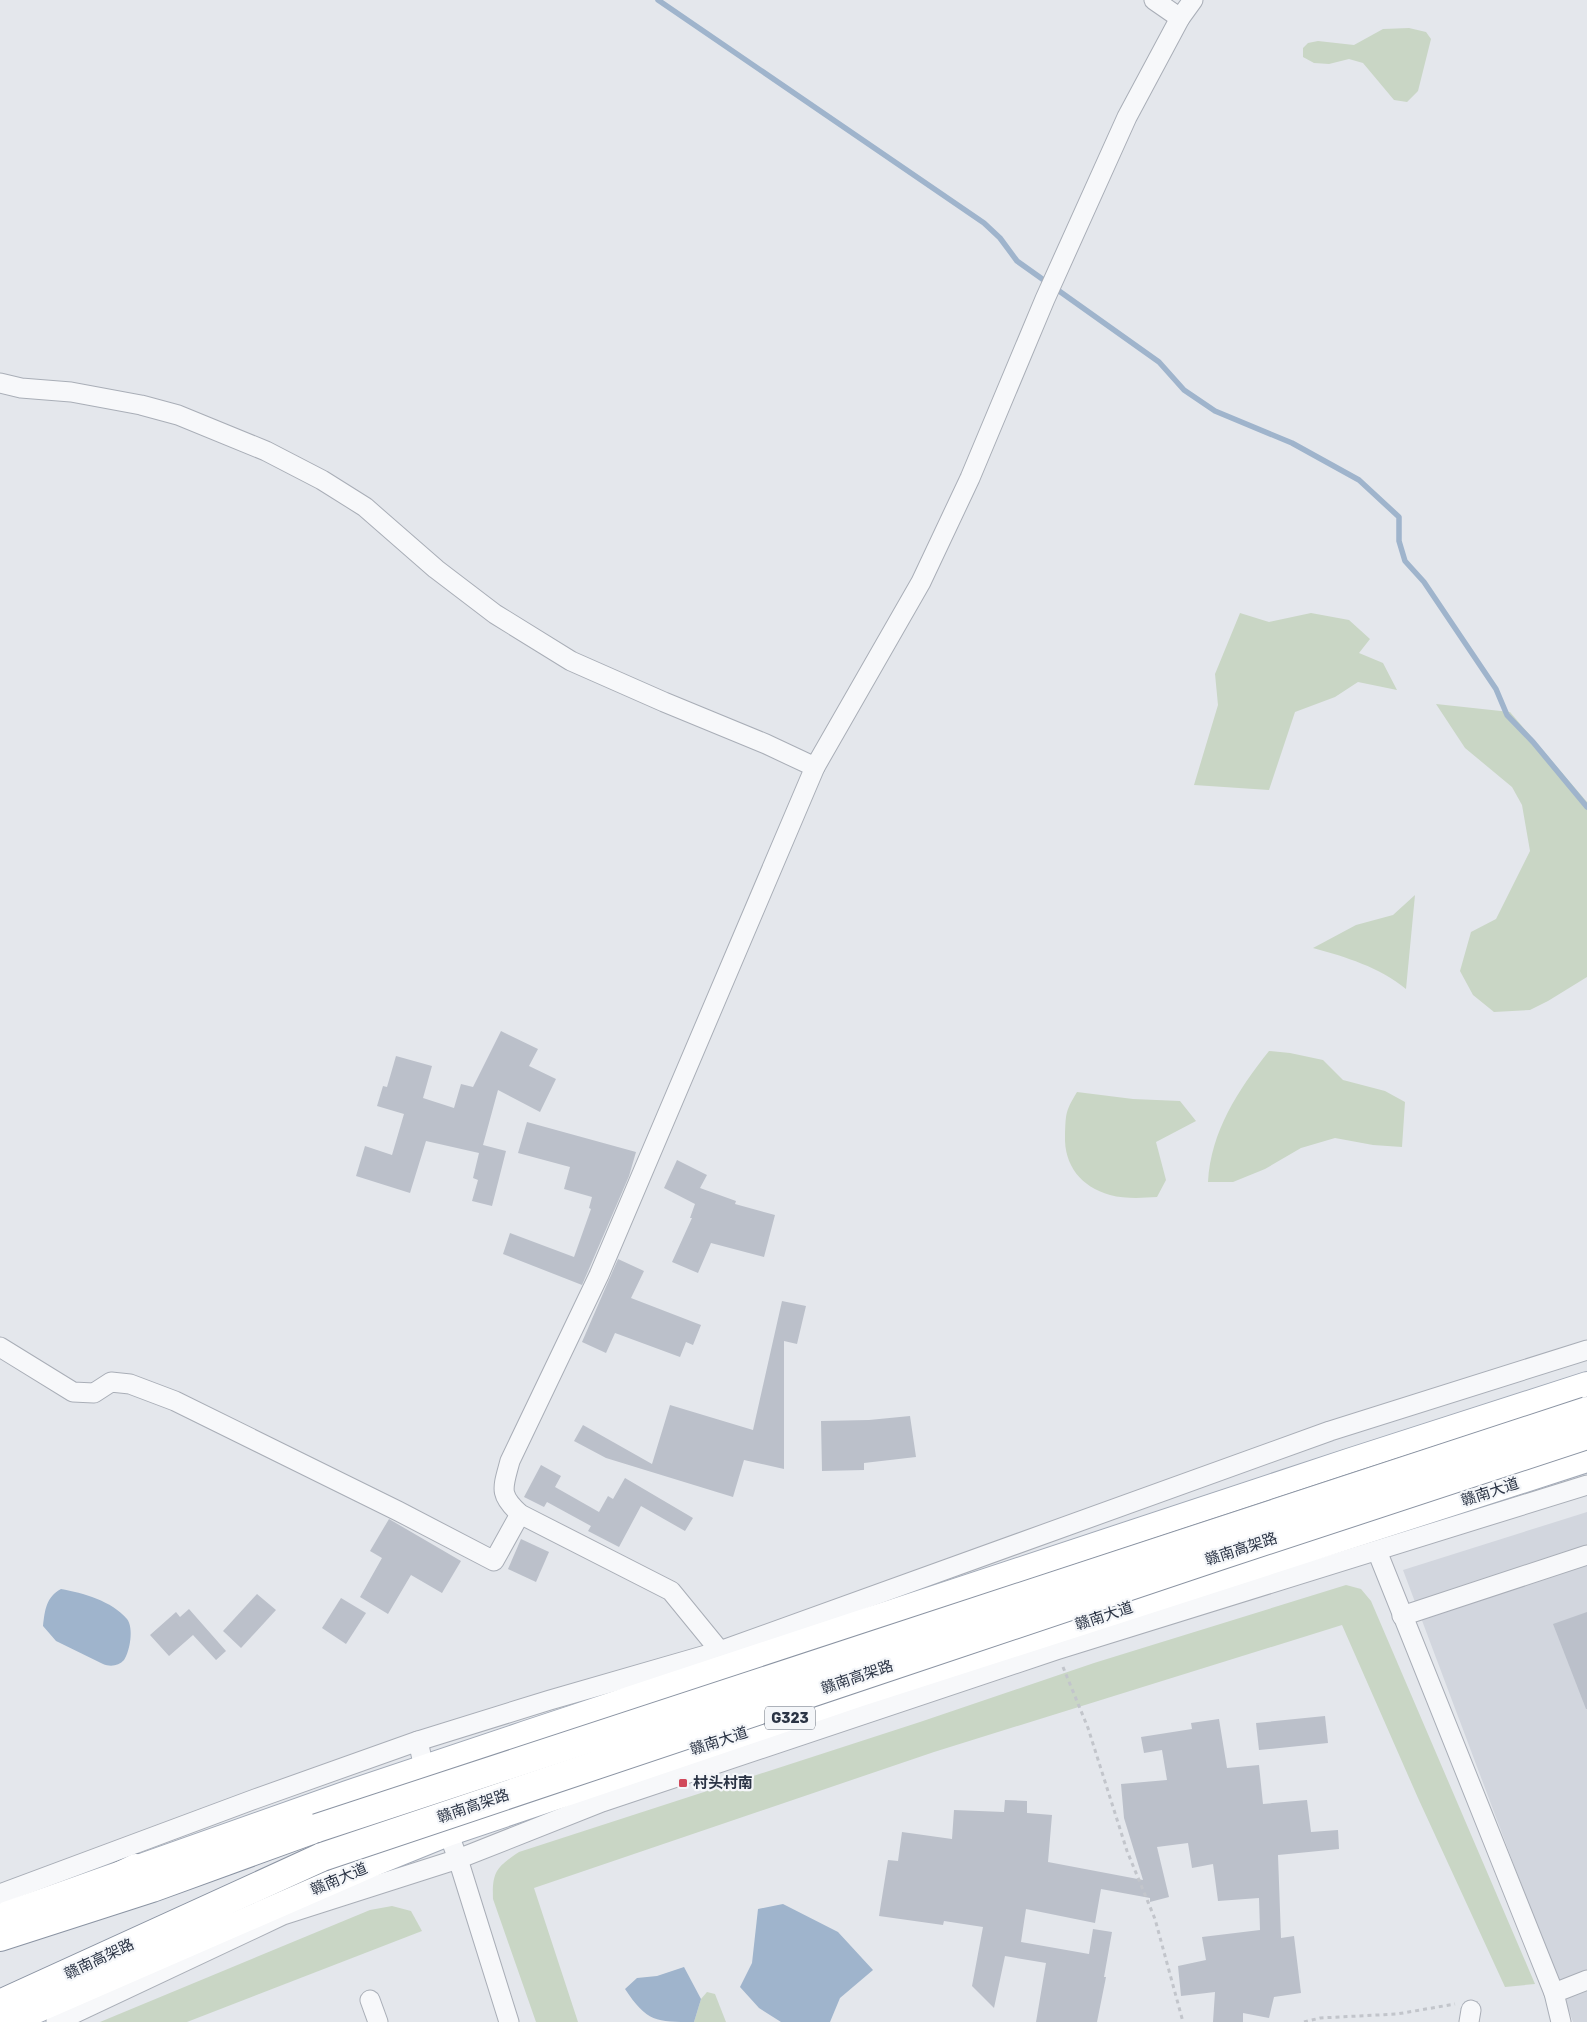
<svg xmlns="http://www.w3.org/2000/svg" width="1587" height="2022" font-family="Rubik,'Noto Sans SC',sans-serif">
	<rect width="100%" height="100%" fill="#e4e7ec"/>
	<polygon fill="#d2d6de" points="1587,1512 1587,2022 1573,2022 1403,1570"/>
	<g fill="#c9d6c5">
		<polygon points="1409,28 1426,32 1431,39 1418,91 1407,102 1394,100 1363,63 1349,59 1329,64 1314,63 1303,57 1303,48 1308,43 1318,41 1354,45 1383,29"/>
		<polygon points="1240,613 1269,622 1311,613 1349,620 1370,639 1359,653 1383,663 1397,690 1358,682 1335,697 1295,712 1269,790 1194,785 1218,705 1215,674"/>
		<polygon points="1436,704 1510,712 1587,802 1587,977 1548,1001 1530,1010 1494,1012 1473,995 1460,971 1471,932 1496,919 1530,851 1522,805 1512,787 1465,748"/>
		<path d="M1415,895L1406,989C1379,967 1346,957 1313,948L1356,925L1393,915Z"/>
		<path d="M1269,1051L1290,1053L1323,1060L1343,1080L1385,1091L1405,1102L1402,1147L1373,1145L1335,1138L1301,1148L1265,1169L1233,1182H1208C1211,1131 1238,1090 1269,1051Z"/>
		<path d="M1077,1092L1133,1099L1180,1101L1196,1121L1156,1142L1166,1180L1157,1197C1142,1198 1125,1199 1110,1195C1081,1187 1064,1165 1065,1136C1066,1113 1065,1112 1077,1092Z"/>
		<path d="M1346,1585L1361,1589L1371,1601L1535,1984L1505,1987L1418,1798L1342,1625L934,1752L534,1888L578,2022H536L493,1899C492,1871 497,1867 519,1852L920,1722L1094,1663Z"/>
		<polygon points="392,1906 411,1911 422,1931 187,2022 100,2022 370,1910"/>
		<polygon points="707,1992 715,1994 726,2022 694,2022 701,1999"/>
	</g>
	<g fill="#9fb4cc">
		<path d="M61,1589C83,1593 112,1601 127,1619C134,1628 130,1651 124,1660C119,1666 110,1667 103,1664L56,1641L43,1626C45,1610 46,1597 61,1589Z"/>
		<polygon points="783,1904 838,1932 873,1970 840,1998 830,2022 781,2022 759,2008 740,1987 752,1963 758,1909"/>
		<path d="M684,1967L701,1999L694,2022C656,2022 647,2022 625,1989L637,1978L657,1976Z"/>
	</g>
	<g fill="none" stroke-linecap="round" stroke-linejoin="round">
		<polyline stroke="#9fb4cc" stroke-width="5.5" points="658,0 984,223 1000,238 1017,261 1159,362 1184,390 1215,411 1292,443 1359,480 1399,517 1399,541 1405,561 1424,582 1496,689 1507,715 1533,742 1587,807"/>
	</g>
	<g fill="#bbc0ca">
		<polygon points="501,1031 538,1049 529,1066 556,1079 540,1112 498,1090 483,1145 506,1151 492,1206 472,1201 478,1180 473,1178 479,1153 426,1141 410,1193 356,1176 365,1146 392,1155 404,1114 377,1106 383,1086 387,1087 396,1056 432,1066 423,1098 454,1108 461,1084 473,1087"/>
		<polygon points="527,1122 636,1152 629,1176 582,1285 503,1254 510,1233 574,1257 591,1209 589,1208 592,1197 564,1189 570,1167 518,1153"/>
		<polygon points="677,1160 707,1175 700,1188 736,1201 735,1204 775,1215 764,1257 711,1243 698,1273 672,1262 692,1218 690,1218 695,1204 664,1188"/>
		<polygon points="618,1259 644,1271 631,1298 701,1325 693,1345 686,1342 680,1357 615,1333 606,1353 582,1342"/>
		<polygon points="782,1301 806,1306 797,1344 784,1341 784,1469 744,1460 733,1497 606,1458 574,1441 583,1425 652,1464 670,1405 753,1430"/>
		<polygon points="910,1416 916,1457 864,1463 864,1470 822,1471 821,1421 869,1420"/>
		<polygon points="541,1465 561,1476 555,1487 599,1512 608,1496 613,1499 625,1478 693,1518 685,1531 641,1506 619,1547 588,1531 591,1526 547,1502 544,1507 524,1497"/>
		<polygon points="389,1519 461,1561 442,1593 411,1575 388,1614 360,1597 382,1558 370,1551"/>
		<polygon points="521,1539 549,1552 536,1582 508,1569"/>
		<polygon points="257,1594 276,1610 241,1648 223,1631"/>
		<polygon points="341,1598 366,1613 346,1644 322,1628"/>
		<polygon points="189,1609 226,1651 216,1660 193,1635 169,1656 150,1635 176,1612 180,1617"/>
		<polygon points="1587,1612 1587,1709 1586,1709 1553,1624"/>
		<polygon points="1325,1716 1328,1743 1259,1750 1256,1723"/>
		<polygon points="1219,1719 1227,1768 1259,1765 1263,1804 1307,1800 1311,1832 1338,1830 1339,1849 1278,1855 1281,1938 1294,1936 1301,1993 1274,1997 1269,2018 1243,2013 1243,2022 1213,2022 1215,1992 1181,1996 1178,1966 1206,1960 1202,1937 1260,1930 1259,1898 1218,1901 1213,1864 1192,1868 1188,1843 1157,1847 1169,1897 1150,1902 1150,1898 1101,1889 1095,1923 1026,1909 1021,1942 1089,1954 1093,1929 1112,1932 1104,1977 1106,1977 1097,2022 1036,2022 1046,1963 1005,1956 994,2008 972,1986 983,1927 944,1921 943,1925 879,1916 888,1860 898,1861 902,1832 952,1839 954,1810 1004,1812 1005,1800 1027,1801 1027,1813 1052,1815 1048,1862 1143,1880 1124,1818 1121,1784 1167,1780 1162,1750 1144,1753 1141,1737 1192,1729 1191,1723"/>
	</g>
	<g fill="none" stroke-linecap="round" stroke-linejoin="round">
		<defs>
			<g id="minor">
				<polyline points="1154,0 1180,18"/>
				<polyline points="0,383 21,388 71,392 141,405 178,415 266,451 322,480 365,507 436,569 495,614 571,661 664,702 766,744 815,767"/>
				<polyline points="0,1347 73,1392 94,1393 111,1382 130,1384 175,1401 398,1511 494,1561 520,1514"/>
				<polyline points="1377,1551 1554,1993 1561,2022"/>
				<polyline points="1402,1616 1587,1555"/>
				<path d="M720,1651L671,1591L520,1514C498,1494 503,1488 510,1461L599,1275L815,767L921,582L970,478L1045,299L1127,117L1180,18L1193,0"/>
				<polyline points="418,1741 424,1768 458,1859 509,2022"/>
				<polyline points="0,1894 255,1799 418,1741 550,1700 720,1651 1330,1431 1587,1350"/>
				<polyline points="1554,1993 1587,1980"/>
				<polyline points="370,2000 378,2022"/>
				<polyline points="56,2022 283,1915 458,1859 602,1802 1056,1650 1587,1485"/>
				<polyline points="1469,2022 1471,2010"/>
			</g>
			<g id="major">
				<polyline points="0,1916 347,1793 526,1733 1348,1461 1587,1384"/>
				<polyline points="11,2022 369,1866 448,1834 858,1695 1587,1460"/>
			</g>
			<g id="highway">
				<polyline points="75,1898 136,1868"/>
				<polyline points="0,1937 152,1888 317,1828"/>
				<polyline points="0,2004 322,1857"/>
			</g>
		</defs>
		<use href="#minor" stroke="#a9aeb7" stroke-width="21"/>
		<use href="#major" stroke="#a3abb8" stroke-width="26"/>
		<use href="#highway" stroke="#8b94a3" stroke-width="30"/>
		<g stroke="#c2c5cb" stroke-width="3" stroke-dasharray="4 4" stroke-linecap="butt">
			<polyline points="1063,1667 1088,1728 1127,1851 1155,1919 1183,2022"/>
			<polyline points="1304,2022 1320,2018 1397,2014 1455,2004"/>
		</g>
		<use href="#minor" stroke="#f7f8fa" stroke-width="19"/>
		<use href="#major" stroke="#fff" stroke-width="24"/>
		<use href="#highway" stroke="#fff" stroke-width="28"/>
		<defs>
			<g id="highway-bridge">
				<polyline points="317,1828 1587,1411"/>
				<polyline points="322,1857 1219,1556 1587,1435"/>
			</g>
		</defs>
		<use href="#highway-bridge" stroke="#8b94a3" stroke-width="30" stroke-linecap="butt"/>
		<use href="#highway-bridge" stroke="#fff" stroke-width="28"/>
	</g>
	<rect fill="#d1495b" stroke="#f4f6f9" stroke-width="2" x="678" y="1778" width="10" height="10" rx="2.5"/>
	<g text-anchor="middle" stroke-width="4.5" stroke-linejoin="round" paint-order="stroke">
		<rect fill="#f4f6f9" stroke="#676e7b" stroke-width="1" x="765" y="1706.5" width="50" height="23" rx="4"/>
		<g font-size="14" font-weight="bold" fill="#2b3445">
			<text x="790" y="1723">G323</text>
		</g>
		<g font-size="15" fill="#2b3445" stroke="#f4f6f9">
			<text transform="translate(1490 1492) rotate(-18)" y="5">赣南大道</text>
			<text transform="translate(1241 1549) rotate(-18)" y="5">赣南高架路</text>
			<text transform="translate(1104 1616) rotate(-18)" y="5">赣南大道</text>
			<text transform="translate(857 1677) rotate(-19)" y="5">赣南高架路</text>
			<text transform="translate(719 1741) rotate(-18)" y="5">赣南大道</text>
			<text transform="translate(473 1806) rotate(-19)" y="5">赣南高架路</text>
			<text transform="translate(339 1879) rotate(-23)" y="5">赣南大道</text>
			<text transform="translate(99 1959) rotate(-25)" y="5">赣南高架路</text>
		</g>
		<g font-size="15" font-weight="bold" fill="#2b3445" stroke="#f4f6f9" text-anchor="start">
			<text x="693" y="1788">村头村南</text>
		</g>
	</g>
</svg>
